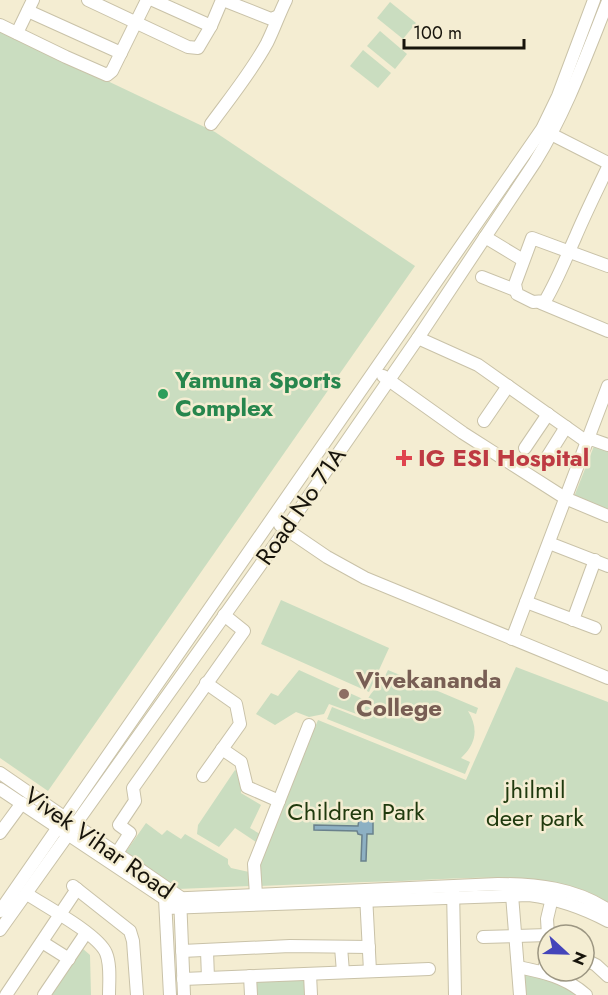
<svg xmlns="http://www.w3.org/2000/svg" width="608" height="995" font-family="Jost,sans-serif">
	<rect width="100%" height="100%" fill="#f4edd2"/>
	<g fill="#caddc0">
		<polygon points="390,2 416,23 403,39 377,18"/>
		<polygon points="0,30 215,132 415,266 48,791 0,758"/>
		<polygon points="380,31 407,54 395,69 367,46"/>
		<polygon points="363,50 391,73 378,88 350,66"/>
		<polygon points="594,446 608,451 608,512 572,502"/>
		<polygon points="281,600 389,648 369,692 261,644"/>
		<path d="M516,667L608,702V903C560,868 459,879 402,881C355,882 307,884 260,886L257,864L318,720L466,780Z"/>
		<polygon points="299,670 365,700 362,710 362,716 329,704 324,714 309,717 296,712 275,725 256,714 271,693 278,696"/>
		<path d="M388,670L478,708L476,714L468,711C479,729 476,744 461,758L470,762L465,774L327,719L332,707L365,720C362,700 374,684 394,680L385,676Z"/>
		<polygon points="235,770 241,774 241,793 261,805 250,828 260,834 256,842 235,828 219,847 197,834 198,825"/>
		<polygon points="146,823 162,835 167,830 181,839 185,834 228,859 228,864 231,868 249,872 250,886 178,889 125,853"/>
		<polygon points="75,942 90,955 91,995 39,995"/>
		<polygon points="521,970 570,983 583,995 520,995"/>
		<polygon points="307,977 308,995 254,995 254,980"/>
	</g>
	<polygon fill="#8db0c3" stroke="#6a818c" stroke-width="1.5" points="359,819 373,819 373,834 367,834 366,861 361,861 362,835 358,834 357,831 314,830 314,825 358,826"/>
	<g fill="none" stroke-linecap="round" stroke-linejoin="round">
		<defs>
			<g id="minor">
				<polyline points="88,0 188,47 198,48 211,26 222,0"/>
				<polyline points="153,0 211,26"/>
				<polyline points="223,0 271,19 276,17"/>
				<polyline points="28,11 121,53"/>
				<polyline points="0,25 66,57 107,75 112,71 147,0"/>
				<polyline points="17,33 33,0"/>
				<path d="M211,124C230,98 252,71 267,43C274,29 279,14 286,0"/>
				<polyline points="545,131 608,163"/>
				<path d="M608,167C597,190 585,214 575,238C565,260 557,281 545,301L533,302L517,294L515,284L532,238L608,266"/>
				<polyline points="485,237 523,260"/>
				<polyline points="482,277 515,290"/>
				<polyline points="541,303 608,331"/>
				<polyline points="418,338 478,365 587,442"/>
				<polyline points="383,376 463,433 565,498 608,516"/>
				<polyline points="484,421 508,386"/>
				<polyline points="588,438 608,445"/>
				<polyline points="525,448 548,414"/>
				<polyline points="544,462 566,427"/>
				<polyline points="280,525 327,557 365,578 608,678"/>
				<polyline points="549,543 608,566"/>
				<polyline points="526,602 595,628"/>
				<polyline points="573,620 595,560"/>
				<polyline points="512,639 608,386"/>
				<polyline points="222,749 241,762 247,787 279,801"/>
				<polyline points="0,773 180,897 184,995"/>
				<polyline points="203,776 240,724 236,704 206,683"/>
				<polyline points="0,789 165,899 170,995"/>
				<polyline points="0,833 22,803"/>
				<polyline points="117,853 130,833 119,825 135,801 133,788 244,631 224,615"/>
				<polyline points="73,886 130,931 133,941 137,995"/>
				<polyline points="453,888 455,995"/>
				<path d="M27,894C45,906 98,934 106,953C111,965 109,982 109,995"/>
				<polyline points="256,895 254,864 309,725"/>
				<polyline points="366,895 370,971"/>
				<polyline points="512,895 520,995"/>
				<path d="M165,899L498,884C537,884 575,888 608,910"/>
				<path d="M166,908L529,895C559,899 582,907 608,921"/>
				<polyline points="0,911 542,129 558,96 594,0"/>
				<path d="M0,930L286,529L418,338L535,162C566,112 586,56 608,1"/>
				<polyline points="548,935 547,919 552,898"/>
				<polyline points="483,937 548,935"/>
				<polyline points="42,942 69,959"/>
				<polyline points="341,947 343,972"/>
				<polyline points="182,951 290,946 369,947"/>
				<polyline points="207,951 208,978"/>
				<polyline points="584,959 596,965 608,976"/>
				<path d="M518,967C543,972 566,977 586,995"/>
				<polyline points="543,972 548,955"/>
				<polyline points="310,974 311,995"/>
				<polyline points="250,976 251,995"/>
				<polyline points="183,979 429,969"/>
				<polyline points="6,995 77,889"/>
				<polyline points="44,995 86,933"/>
			</g>
		</defs>
		<use href="#minor" stroke="#c9c2a8" stroke-width="14"/>
		<use href="#minor" stroke="#fff" stroke-width="12"/>
	</g>
	<circle fill="#2e9e5b" stroke="#f4edd2" stroke-width="2" cx="163" cy="394" r="6"/>
	<path fill="#e0444e" stroke="#f4edd2" stroke-width="2" d="M401 449h6v6h6v6h-6v6h-6v-6h-6v-6h6z"/>
	<circle fill="#8d6e63" stroke="#f4edd2" stroke-width="2" cx="344" cy="694" r="6"/>
	<g text-anchor="middle" stroke-width="5" stroke-linejoin="round" paint-order="stroke">
		<g font-size="24" font-weight="bold" fill="#27864d" stroke="#f4edd2" text-anchor="start">
			<text x="175" y="388">Yamuna Sports<tspan x="175" dy="28">Complex</tspan></text>
		</g>
		<g font-size="24" font-weight="bold" fill="#be3a42" stroke="#f4edd2" text-anchor="start">
			<text x="418" y="466">IG ESI Hospital</text>
		</g>
		<g font-size="24" fill="#17140b" stroke="#f4edd2">
			<text transform="translate(301 506) rotate(-55)" y="8">Road No 71A</text>
			<text transform="translate(99 843) rotate(35)" y="8">Vivek Vihar Road</text>
		</g>
		<g font-size="24" font-weight="bold" fill="#785e54" stroke="#f4edd2" text-anchor="start">
			<text x="356" y="688">Vivekananda<tspan x="356" dy="28">College</tspan></text>
		</g>
		<g font-size="24" fill="#203a0e" stroke="#f4edd2">
			<text x="535" y="798">jhilmil<tspan x="535" dy="28">deer park</tspan></text>
			<text x="356" y="820">Children Park</text>
		</g>
	</g>
	<g transform="translate(566 953) rotate(112)"><circle r="28" fill="#f4edd2" stroke="#9c9682" stroke-width="1.5"/>
	<path d="M0-4.5L10 22L0 15L-10 22Z" fill="#4445ba"/>
	<text y="-9" font-size="16" font-weight="bold" text-anchor="middle" fill="#17140b">N</text>
	</g>
	<path d="M404 39v9h120v-9" fill="none" stroke="#17140b" stroke-width="3"/>
	<text x="413" y="39" font-size="18" fill="#17140b" stroke="#f4edd2" stroke-width="4.5" paint-order="stroke">100 m</text>
</svg>
